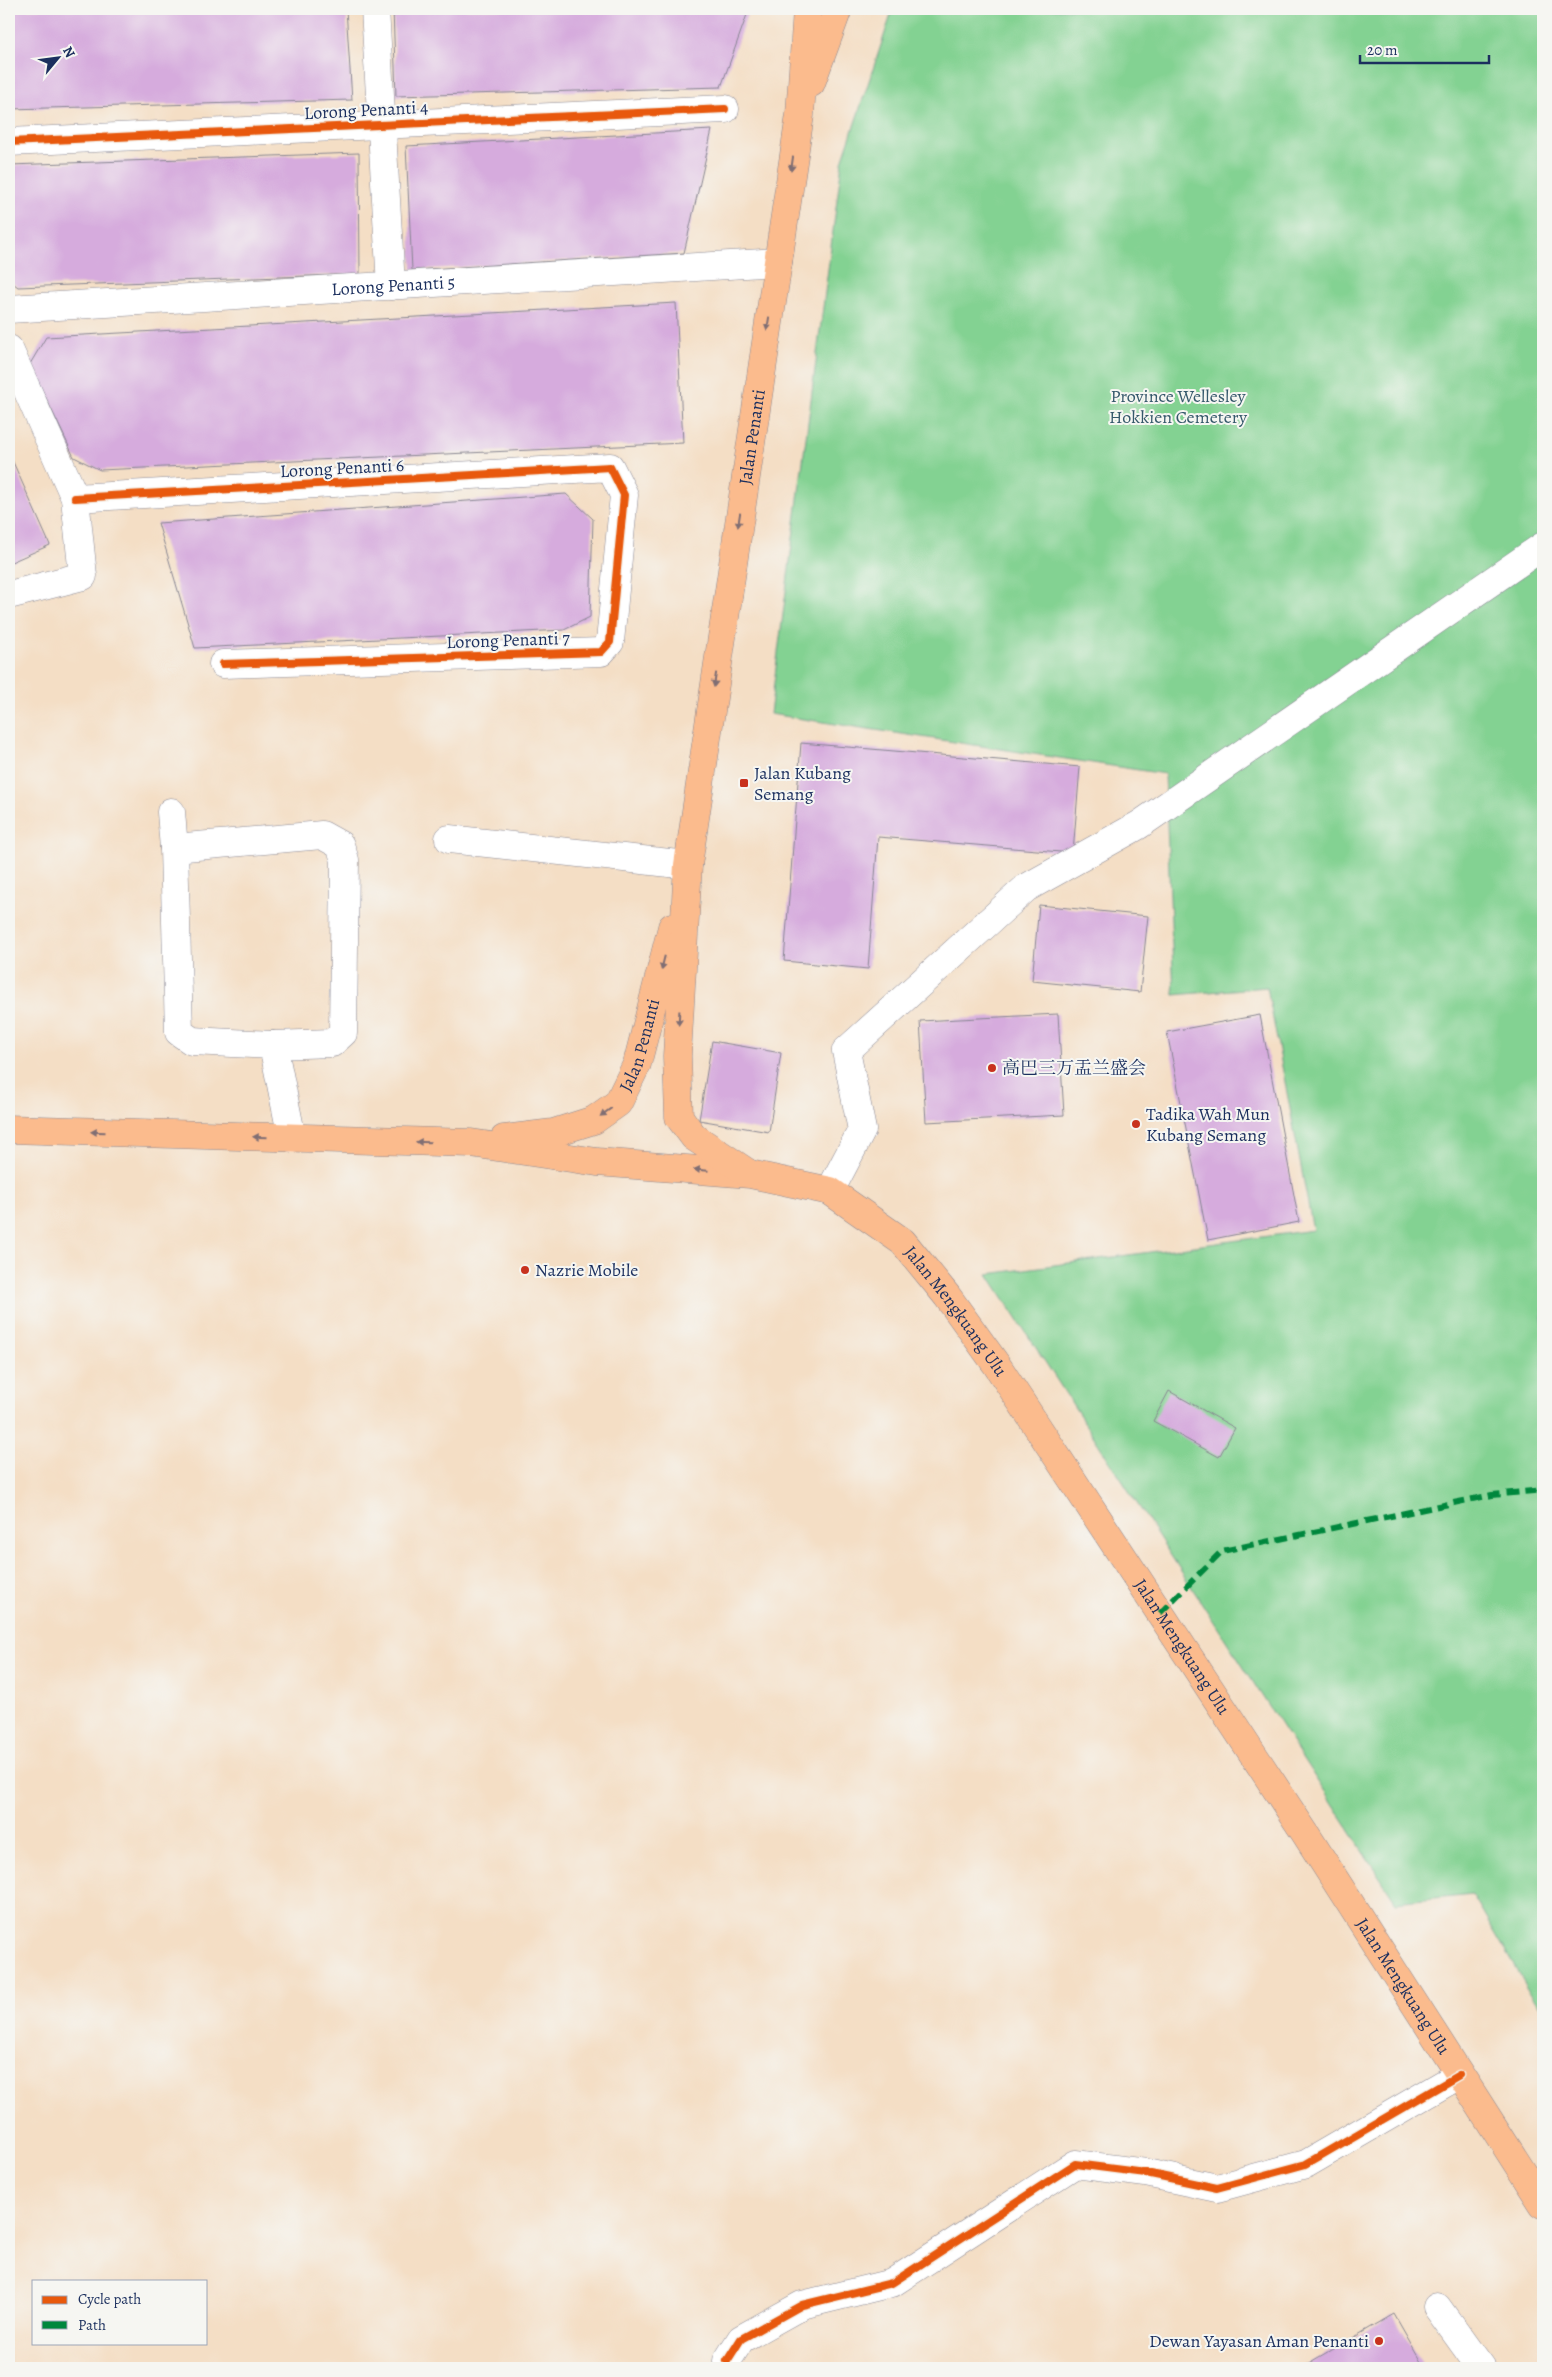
<svg xmlns="http://www.w3.org/2000/svg" width="1552" height="2377" font-family="Alegreya,'Noto Serif SC',serif">
	<rect width="100%" height="100%" fill="#f6f6f2"/>
	<filter id="ink" filterUnits="userSpaceOnUse"><feTurbulence type="fractalNoise" baseFrequency=".02" numOctaves="2"/><feDisplacementMap in="SourceGraphic" scale="10" xChannelSelector="R" yChannelSelector="G"/><feConvolveMatrix kernelMatrix="1 2 1 2 8 2 1 2 1" color-interpolation-filters="sRGB"/></filter>
	<filter id="wash" filterUnits="userSpaceOnUse"><feTurbulence type="fractalNoise" baseFrequency=".0096" numOctaves="4" result="noise"/><feDisplacementMap in="SourceGraphic" scale="20" xChannelSelector="R" yChannelSelector="G"/><feGaussianBlur stdDeviation="1.12" result="paint"/><feColorMatrix in="noise" values="0 0 0 0 0 0 0 0 0 0 0 0 0 0 0 0 0 1.4 0 .05"/><feComposite in="paint" operator="in"/></filter>
	<g filter="url(#wash)">
		<rect width="100%" height="100%" fill="#f4dec5"/>
		<polygon fill="#83d292" stroke="#4f8078" points="893,9 1543,9 1543,2014 1472,1894 1396,1902 988,1274 1313,1230 1267,987 1174,995 1165,774 770,714 842,162"/>
		<g id="blocks">
			<g fill="#d6abdd">
				<polygon points="9,9 346,9 352,100 9,109"/>
				<polygon points="393,9 749,9 721,87 396,96"/>
				<polygon points="712,130 684,253 412,270 406,146"/>
				<polygon points="359,153 360,274 18,287 9,280 9,165"/>
				<polygon points="676,303 683,443 100,470 74,457 30,364 46,337"/>
				<polygon points="9,453 50,545 9,563"/>
				<polygon points="566,494 593,519 590,617 564,630 195,648 158,523"/>
				<polygon points="801,743 1080,767 1073,853 878,837 868,969 784,961"/>
				<polygon points="1039,905 1148,916 1140,992 1032,981"/>
				<polygon points="1058,1014 1064,1115 926,1122 920,1021"/>
				<polygon points="1260,1015 1299,1222 1208,1240 1167,1032"/>
				<polygon points="712,1041 781,1053 769,1132 699,1120"/>
				<polygon points="1169,1391 1235,1428 1219,1457 1153,1421"/>
				<polygon points="1394,2314 1425,2368 1301,2368"/>
			</g>
		</g>
	</g>
	<g filter="url(#ink)">
		<use href="#blocks" fill-opacity="0" stroke="#888692" stroke-width="1"/>
		<g fill="none" stroke-linecap="round" stroke-linejoin="round">
			<defs>
				<g id="minor">
					<polyline points="375,9 391,286"/>
					<polyline points="9,142 725,109"/>
					<path id="s1" d="M9,309L778,262"/>
					<polyline points="9,349 75,498 83,576 9,595"/>
					<polyline points="75,498 610,467 624,495 610,642 601,652 223,664"/>
					<polyline points="171,812 174,848 179,1032 192,1041 273,1045 292,1138"/>
					<polyline points="449,839 688,865"/>
					<polyline points="174,848 322,835 340,845 345,860 343,1033 332,1043 273,1045"/>
					<polyline points="830,1191 862,1130 846,1051 1026,888 1139,825 1543,546"/>
					<polyline points="1437,2307 1481,2368"/>
					<polyline points="727,2361 741,2339 802,2305 892,2283 1075,2164 1146,2173 1217,2188 1306,2164 1459,2075"/>
				</g>
				<g id="major">
					<polyline points="811,83 838,9"/>
					<path id="s2" d="M9,1129L471,1143L597,1162L750,1174L830,1191L903,1242L947,1296L996,1364L1305,1833L1543,2204"/>
					<path id="s3" d="M504,1139L553,1133L594,1120L618,1103L637,1064L672,927"/>
					<path id="s4" d="M748,1173L694,1137L679,1117L677,1056L688,865L800,115L807,9"/>
				</g>
			</defs>
			<use href="#minor" stroke="#888692" stroke-width="29"/>
			<use href="#major" stroke="#888692" stroke-width="29"/>
			<use href="#minor" stroke="#fff" stroke-width="28"/>
			<use href="#major" stroke="#fbbb8d" stroke-width="28"/>
			<polyline stroke="#00873e" stroke-width="6" stroke-dasharray="12 6" stroke-linecap="butt" points="1160,1613 1222,1551 1492,1495 1543,1490"/>
			<defs>
				<g id="cycleway">
					<polyline points="9,142 725,109"/>
					<polyline points="75,498 610,467 624,495 610,642 601,652 223,664"/>
					<polyline points="727,2361 741,2339 802,2305 892,2283 1075,2164 1146,2173 1217,2188 1306,2164 1459,2075"/>
				</g>
			</defs>
			<use href="#cycleway" stroke="#f6f6f2" stroke-width="11"/>
			<use href="#cycleway" stroke="#e8590c" stroke-width="8"/>
		</g>
		<defs><path id="oneway-solid" d="M-6-.8H1V-3.2L6.5 0L1 3.2V.8H-6Z" transform="scale(1.25)"/></defs>
		<g fill="#806e73">
			<use href="#oneway-solid" transform="translate(792 164) rotate(98)"/>
			<use href="#oneway-solid" transform="translate(768 324) rotate(99)"/>
			<use href="#oneway-solid" transform="translate(739 520) rotate(99)"/>
			<use href="#oneway-solid" transform="translate(715 680) rotate(99)"/>
			<use href="#oneway-solid" transform="translate(663 963) rotate(104)"/>
			<use href="#oneway-solid" transform="translate(679 1018) rotate(93)"/>
			<use href="#oneway-solid" transform="translate(606 1112) rotate(144)"/>
			<use href="#oneway-solid" transform="translate(98 1132) rotate(-178)"/>
			<use href="#oneway-solid" transform="translate(260 1137) rotate(-178)"/>
			<use href="#oneway-solid" transform="translate(423 1142) rotate(-178)"/>
			<use href="#oneway-solid" transform="translate(701 1170) rotate(-175)"/>
		</g>
	</g>
	<g fill="#c8321e" stroke="#f6f6f2" stroke-width="2">
		<rect x="739" y="778" width="10" height="10" rx="2.5"/>
		<circle cx="992" cy="1068" r="5"/>
		<circle cx="1136" cy="1124" r="5"/>
		<circle cx="525" cy="1270" r="5"/>
		<circle cx="1379" cy="2341" r="5"/>
	</g>
	<g text-anchor="middle" stroke-width="4" stroke-linejoin="round" paint-order="stroke">
		<g font-size="18" fill="#1b2f5e" stroke="#f6f6f2">
			<text transform="translate(366 110) rotate(-3)" y="6">Lorong Penanti 4</text>
			<text dy="6" stroke="none"><textPath href="#s1" startOffset="385">Lorong Penanti 5</textPath></text>
			<text dy="6" stroke="none"><textPath href="#s4" startOffset="775">Jalan Penanti</textPath></text>
			<text transform="translate(342 468) rotate(-3)" y="6">Lorong Penanti 6</text>
			<text transform="translate(508 640) rotate(-2)" y="6">Lorong Penanti 7</text>
			<text dy="6" stroke="none"><textPath href="#s3" startOffset="184">Jalan Penanti</textPath></text>
			<text dy="6" stroke="none"><textPath href="#s2" startOffset="1001">Jalan Mengkuang Ulu</textPath></text>
			<text dy="6" stroke="none"><textPath href="#s2" startOffset="1406">Jalan Mengkuang Ulu</textPath></text>
			<text dy="6" stroke="none"><textPath href="#s2" startOffset="1811">Jalan Mengkuang Ulu</textPath></text>
		</g>
		<g font-size="18" fill="#35586b" stroke="#f6f6f2">
			<text x="1178" y="402">Province Wellesley<tspan x="1178" dy="21">Hokkien Cemetery</tspan></text>
		</g>
		<g font-size="18" fill="#1b2f5e" stroke="#f6f6f2" text-anchor="start">
			<text x="754" y="779">Jalan Kubang<tspan x="754" dy="21">Semang</tspan></text>
			<text x="1002" y="1074">高巴三万盂兰盛会</text>
			<text x="1146" y="1120">Tadika Wah Mun<tspan x="1146" dy="21">Kubang Semang</tspan></text>
			<text x="535" y="1276">Nazrie Mobile</text>
			<text x="1369" y="2347" text-anchor="end">Dewan Yayasan Aman Penanti</text>
		</g>
	</g>
	<rect width="1552" height="2377" fill="none" stroke="#f6f6f2" stroke-width="30"/>
	<rect x="32" y="2280" width="175" height="65" fill="#f6f6f2" stroke="#9ea6b7"/>
	<rect x="42" y="2296" width="25" height="8" fill="#e8590c" stroke="#9ea6b7"/>
	<text x="78" y="2304" font-size="15" fill="#1b2f5e">Cycle path</text>
	<rect x="42" y="2321" width="25" height="8" fill="#00873e" stroke="#9ea6b7"/>
	<text x="78" y="2330" font-size="15" fill="#1b2f5e">Path</text>
	<g transform="translate(58 58) rotate(61)" stroke="#f6f6f2" stroke-width="4" paint-order="stroke">
	<path d="M0-4L9 19L0 12L-9 19Z" fill="#1b2f5e"/>
	<text y="-8" font-size="14" font-weight="bold" text-anchor="middle" fill="#1b2f5e">N</text>
	</g>
	<path d="M1360 55v8h129v-8" fill="none" stroke="#1b2f5e" stroke-width="2.5"/>
	<text x="1367" y="55" font-size="15" fill="#1b2f5e" stroke="#f6f6f2" stroke-width="4" paint-order="stroke">20 m</text>
</svg>
